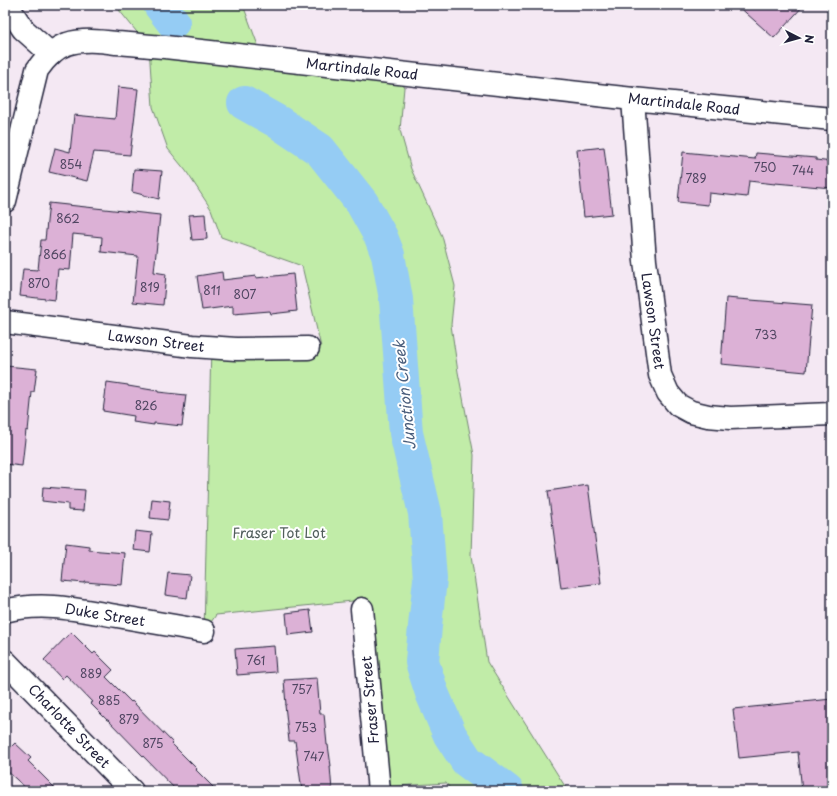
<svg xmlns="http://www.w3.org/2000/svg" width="837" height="796" font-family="'Playpen Sans',sans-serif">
	<rect width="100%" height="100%" fill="#f4e8f3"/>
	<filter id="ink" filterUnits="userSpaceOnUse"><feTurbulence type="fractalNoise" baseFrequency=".025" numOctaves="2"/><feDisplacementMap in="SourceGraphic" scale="8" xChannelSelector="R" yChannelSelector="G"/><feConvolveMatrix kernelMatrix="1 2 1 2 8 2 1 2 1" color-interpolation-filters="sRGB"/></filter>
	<g filter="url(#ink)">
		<polygon fill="#c1eca8" stroke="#728772" points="117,5 243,5 263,59 405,77 400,130 411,169 442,236 455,286 451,325 458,372 474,455 471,556 487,662 568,791 452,791 446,783 380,787 362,600 216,615 204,632 211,346 236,348 321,347 302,266 221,237 211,209 186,171 168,149 153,107 149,47 119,10"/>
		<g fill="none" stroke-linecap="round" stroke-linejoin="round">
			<g stroke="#95ccf4" stroke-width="34">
				<polyline points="160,5 173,22"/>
				<polyline points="244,103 278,122 320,150 362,203 381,237 388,255 396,299 406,433 425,513 430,579 425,626 422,662 432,693 450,735 467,761 507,791"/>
			</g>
		</g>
		<g fill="#dcb1d6" stroke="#22223b">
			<polygon points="737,5 804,5 774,38"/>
			<polygon points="118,87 138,89 130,155 94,152 87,181 49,172 55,148 70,152 74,115 115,119"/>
			<polygon points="604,147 612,214 584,217 577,150"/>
			<polygon points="683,152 755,159 756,153 816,158 816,160 832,162 832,188 775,183 775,184 749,181 747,197 709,193 708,205 678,202"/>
			<polygon points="134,169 162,171 159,199 132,192"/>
			<polygon points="49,203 160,215 154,272 166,274 163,305 133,302 138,256 101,252 102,237 73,234 70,270 58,269 55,300 20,296 23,269 38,270 41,240 45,240"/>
			<polygon points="205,214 207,239 192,240 189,215"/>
			<polygon points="222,272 223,280 256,276 256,278 293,274 297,311 271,314 270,311 233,314 233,306 202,310 197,276"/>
			<polygon points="726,298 812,305 806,372 721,364"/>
			<polygon points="6,366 37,369 34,392 32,392 28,431 26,430 22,466 5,464 5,375"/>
			<polygon points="107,382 128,385 128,386 158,391 158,392 186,395 182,426 154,423 154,425 133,422 134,416 103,411"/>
			<polygon points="588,485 601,583 561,588 548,491"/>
			<polygon points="43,487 85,490 83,511 68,510 68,504 42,501"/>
			<polygon points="152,499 170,501 168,520 150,518"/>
			<polygon points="135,531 152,533 150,552 133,550"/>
			<polygon points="66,543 89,546 89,550 125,553 122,585 85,582 85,583 62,581"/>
			<polygon points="168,573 190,575 187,598 165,595"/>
			<polygon points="310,610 313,632 288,635 286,613"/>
			<polygon points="71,632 93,654 95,652 113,670 106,677 131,702 132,701 173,743 172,744 197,769 196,770 217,791 177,791 108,720 107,720 90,703 92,702 66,675 62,679 44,660"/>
			<polygon points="274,646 276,672 237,675 235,649"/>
			<polygon points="317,678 320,714 324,714 327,745 328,745 331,766 330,766 332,791 302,791 295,741 289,741 285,705 286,705 284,680"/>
			<polygon points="832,699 832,791 802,791 798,752 739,758 733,709"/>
			<polygon points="15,743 31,758 28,761 58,791 29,791 5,769 5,753"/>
		</g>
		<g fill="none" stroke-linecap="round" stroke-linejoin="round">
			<defs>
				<g id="minor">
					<polyline points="7,5 23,29 51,54"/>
					<polyline points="633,99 645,261 660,375 668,393 678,405 691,412 708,416 730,418 832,414"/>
					<path d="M5,201L37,70C44,60 54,48 67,44C82,39 100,41 116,43C132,44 149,46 165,47L633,99L832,119"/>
					<polyline points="5,322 192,346 236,349 308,348"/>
					<polyline points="362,609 379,791"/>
					<path d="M5,611C42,601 80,610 117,616C146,621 175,626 204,631"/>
					<polyline points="5,661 132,791"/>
				</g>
			</defs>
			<use href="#minor" stroke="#22223b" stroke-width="25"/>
			<use href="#minor" stroke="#fff" stroke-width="22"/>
		</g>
	</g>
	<g text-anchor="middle" stroke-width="4" stroke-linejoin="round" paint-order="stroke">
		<g font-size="12" fill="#504662">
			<text x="71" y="169">854</text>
			<text x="765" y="172">750</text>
			<text x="803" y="175">744</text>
			<text x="696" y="183">789</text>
			<text x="68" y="223">862</text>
			<text x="55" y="259">866</text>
			<text x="39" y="288">870</text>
			<text x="150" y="292">819</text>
			<text x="212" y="295">811</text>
			<text x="245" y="299">807</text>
			<text x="766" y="339">733</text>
			<text x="146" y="410">826</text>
			<text x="256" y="665">761</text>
			<text x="91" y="678">889</text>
			<text x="302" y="694">757</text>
			<text x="109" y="705">885</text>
			<text x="129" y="724">879</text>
			<text x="306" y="732">753</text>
			<text x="153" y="748">875</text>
			<text x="314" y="761">747</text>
		</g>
		<g font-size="14" fill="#22223b" stroke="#fff">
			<text transform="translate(362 69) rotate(6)" y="5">Martindale Road</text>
			<text transform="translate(684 104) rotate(6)" y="5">Martindale Road</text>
			<text transform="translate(653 321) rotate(82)" y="5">Lawson Street</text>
			<text transform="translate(156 341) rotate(7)" y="5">Lawson Street</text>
			<text transform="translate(105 615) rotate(9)" y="5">Duke Street</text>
			<text transform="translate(370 700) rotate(-95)" y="5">Fraser Street</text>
			<text transform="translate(69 726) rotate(46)" y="5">Charlotte Street</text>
		</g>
		<g font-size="14" fill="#525f5c" stroke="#fff">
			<text x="279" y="538">Fraser Tot Lot</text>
		</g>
		<g font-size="15" font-style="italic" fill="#4a5e7c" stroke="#fff">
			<text transform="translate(405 395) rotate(-96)" y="5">Junction Creek</text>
		</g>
	</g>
	<rect width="837" height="796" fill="none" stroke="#fff" stroke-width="20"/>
	<rect x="10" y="10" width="817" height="776" fill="none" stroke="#22223b" stroke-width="1.5" filter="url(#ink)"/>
	<g transform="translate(799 38) rotate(96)" stroke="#ffffff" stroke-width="3" paint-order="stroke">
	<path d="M0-3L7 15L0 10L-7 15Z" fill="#22223b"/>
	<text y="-6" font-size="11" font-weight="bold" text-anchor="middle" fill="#22223b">N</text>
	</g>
</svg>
